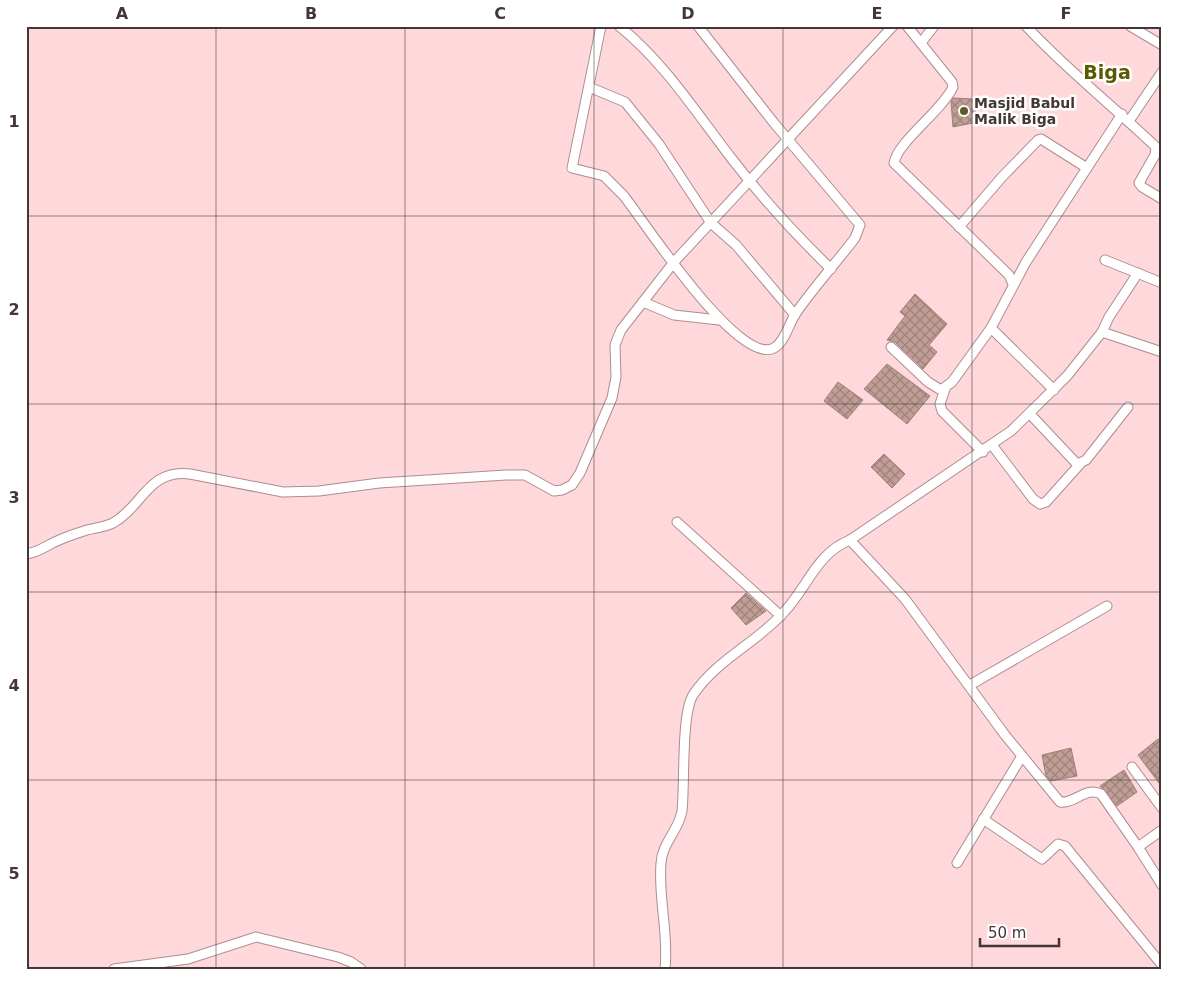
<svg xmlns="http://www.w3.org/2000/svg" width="1188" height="995" font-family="'DejaVu Sans',sans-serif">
	<defs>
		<pattern id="building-cross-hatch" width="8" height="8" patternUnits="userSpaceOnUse" patternTransform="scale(1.25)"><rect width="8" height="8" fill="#c09e96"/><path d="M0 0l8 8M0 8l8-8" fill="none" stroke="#9e827b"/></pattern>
	</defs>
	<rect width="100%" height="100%" fill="#fed8da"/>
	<g fill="url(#building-cross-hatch)" stroke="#a18079">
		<polygon points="953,98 973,99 978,122 953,127 951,102"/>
		<polygon points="915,294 947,324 929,345 937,352 923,369 895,342 887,340 905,316 900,312"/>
		<polygon points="887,364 930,396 907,424 864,389"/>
		<polygon points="838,382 863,400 847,419 824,401"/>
		<polygon points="884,454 905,474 892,488 871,467"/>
		<polygon points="746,593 766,611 746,625 731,608"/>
		<polygon points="1158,739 1162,743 1162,787 1138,755"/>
		<polygon points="1071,748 1077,776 1051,781 1046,776 1042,755"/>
		<polygon points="1124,770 1137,792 1117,806 1100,786"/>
	</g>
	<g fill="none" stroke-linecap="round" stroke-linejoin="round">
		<defs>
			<g id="minor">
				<path d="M601,26L572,168L604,176L624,196C645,223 739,367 774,348C785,342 789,323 796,313C814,287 836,263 855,238L860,225L774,123L698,26"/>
				<path d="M619,26C665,63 697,114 732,159C762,198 796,235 831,269"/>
				<path d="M907,26L952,82L953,87C942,111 898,141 894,163L1009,275L1013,284"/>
				<path d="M1026,26C1067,70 1113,106 1156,147L1155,155L1139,183L1142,187L1162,199"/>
				<polyline points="1130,26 1162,45"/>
				<polyline points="921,43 934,26"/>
				<polyline points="589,87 625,102 659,144 711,223 736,245 795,315"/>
				<polyline points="1129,121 1162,72"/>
				<polyline points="959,227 1002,177 1038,140 1041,139 1087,168"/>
				<polyline points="1105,260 1162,283"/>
				<polyline points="643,302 674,315 719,320"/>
				<polyline points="1102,332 1109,317 1138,273"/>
				<polyline points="891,347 928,382 941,390 952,382 991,328"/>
				<path d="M1162,352L1102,332L1067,376L1011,431L850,540L905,599L1005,735L1060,802C1075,804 1086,786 1101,794L1138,847L1162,830"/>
				<polyline points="945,389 940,404 942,411 983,452"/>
				<polyline points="1054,390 991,328 1026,262 1122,114"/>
				<polyline points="1030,414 1077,464 1086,460 1128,407"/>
				<polyline points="992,445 1033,499 1040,504 1046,502 1080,464"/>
				<polyline points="677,522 781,616"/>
				<path d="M26,554C34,553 40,550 47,546C59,539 74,534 87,530C95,528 105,527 113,523C143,506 148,469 190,474L283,492L319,491L379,483L506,475H525L554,491L562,490L572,485L580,473L612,398L616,377L615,345L621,330L674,262L893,26"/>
				<polyline points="970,685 1107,606"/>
				<polyline points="1132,767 1162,808"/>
				<polyline points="983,819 1042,859 1058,844 1065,846 1162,965"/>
				<polyline points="1138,847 1162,885"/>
				<polyline points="957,863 1022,756"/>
				<polyline points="114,969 188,959 256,937 338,957 351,962 361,969"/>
				<path d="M665,969C669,933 658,899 661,863C662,843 679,830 682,811C685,784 681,715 693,695C717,659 757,643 785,611C808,586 817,553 850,540"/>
			</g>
		</defs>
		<use href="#minor" stroke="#af8c8e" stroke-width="11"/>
		<use href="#minor" stroke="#fff" stroke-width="9"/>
	</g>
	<path fill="none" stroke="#443636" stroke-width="1" stroke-opacity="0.55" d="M216,26V969M405,26V969M594,26V969M783,26V969M972,26V969M26,216H1162M26,404H1162M26,592H1162M26,780H1162"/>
	<circle fill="#5b5c29" stroke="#fff" stroke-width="2" cx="964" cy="111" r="5"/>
	<g text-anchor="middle" stroke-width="5" stroke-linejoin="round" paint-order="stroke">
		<g font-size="14" font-weight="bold" fill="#443636" stroke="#fff" text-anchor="start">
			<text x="974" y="108">Masjid Babul<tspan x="974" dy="16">Malik Biga</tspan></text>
		</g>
		<g font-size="19" font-weight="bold" fill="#5b5a00" stroke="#fff">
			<text x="1107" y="79">Biga</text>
		</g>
	</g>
	<rect width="1188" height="995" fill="none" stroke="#ffffff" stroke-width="55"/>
	<path d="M980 938v8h79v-8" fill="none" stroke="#443636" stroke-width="2.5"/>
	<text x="988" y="938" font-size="15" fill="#443636" stroke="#ffffff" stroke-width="4" paint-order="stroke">50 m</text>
	<rect x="28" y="28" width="1132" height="940" fill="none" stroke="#443636" stroke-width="2"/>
	<g font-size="16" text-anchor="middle" font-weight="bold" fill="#443636">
		<text x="122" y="19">A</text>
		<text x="311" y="19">B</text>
		<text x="500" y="19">C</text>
		<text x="688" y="19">D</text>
		<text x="877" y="19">E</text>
		<text x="1066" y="19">F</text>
		<text x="14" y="127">1</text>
		<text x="14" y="315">2</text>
		<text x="14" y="503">3</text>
		<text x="14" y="691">4</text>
		<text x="14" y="879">5</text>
	</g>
</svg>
